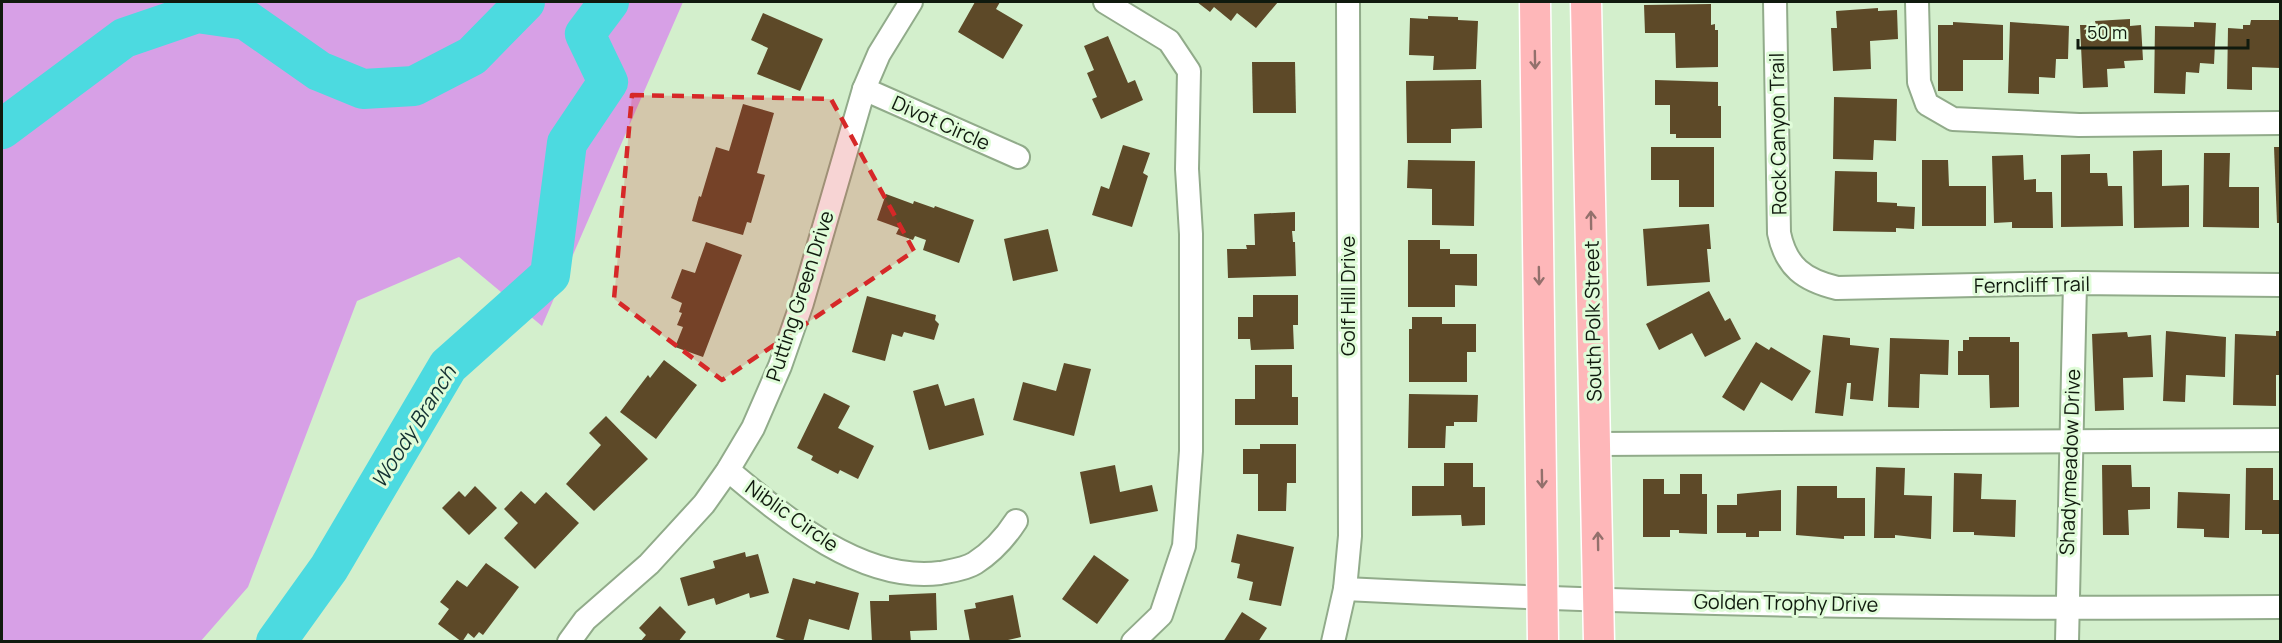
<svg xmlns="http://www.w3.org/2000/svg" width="2282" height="643" font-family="Manrope,sans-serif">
	<rect width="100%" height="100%" fill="#d3efcc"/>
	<polygon fill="#d7a0e6" points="2,2 683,2 542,326 459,257 357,301 248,587 200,642 2,641"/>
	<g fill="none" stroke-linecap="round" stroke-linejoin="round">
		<g stroke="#4cdae0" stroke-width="40">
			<polyline points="2,129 124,38 197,13 246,20 319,71 363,89 414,86 472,56 525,2"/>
			<polyline points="276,642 329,568 448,366 550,275 567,143 608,82 585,34 609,2"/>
		</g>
	</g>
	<g fill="#5d4928">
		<polygon points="975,2 1000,2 996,9 1023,25 1003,59 958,32"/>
		<polygon points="1197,2 1278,2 1256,28 1237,13 1231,21 1214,7 1210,12"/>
		<polygon points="1711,4 1711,25 1715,24 1715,30 1718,30 1718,67 1676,68 1675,33 1645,33 1644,5"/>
		<polygon points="1878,8 1878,11 1897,10 1898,39 1870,41 1871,69 1833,71 1831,28 1837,28 1836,11"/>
		<polygon points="763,13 823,39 800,91 757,74 768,48 751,40"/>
		<polygon points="1428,16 1458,17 1458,20 1478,21 1476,69 1433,70 1434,56 1409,55 1410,18 1428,19"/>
		<polygon points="2130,19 2130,26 2141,25 2143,60 2124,61 2125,68 2107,69 2108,87 2083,88 2080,25 2096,25 2095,21"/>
		<polygon points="2251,20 2280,20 2280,68 2252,67 2252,90 2227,89 2228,28 2243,29 2243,25 2250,25"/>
		<polygon points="1953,22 2003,25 2003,60 1963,60 1963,91 1938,91 1938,25 1953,25"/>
		<polygon points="2010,22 2069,26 2068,59 2056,59 2055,78 2039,77 2039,94 2008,93"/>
		<polygon points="2194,22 2216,23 2214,64 2200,63 2199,73 2186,72 2185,94 2154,93 2155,26 2194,27"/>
		<polygon points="1108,36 1128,83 1135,80 1143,100 1101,119 1092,99 1097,97 1087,73 1094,70 1084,46"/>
		<polygon points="1252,62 1295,62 1296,113 1253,113"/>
		<polygon points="1481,80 1482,128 1451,129 1451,143 1407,143 1406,81"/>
		<polygon points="1655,80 1718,82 1718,106 1721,106 1721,138 1676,138 1676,134 1670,134 1670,105 1655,105"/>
		<polygon points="1834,97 1897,99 1896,141 1874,140 1873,160 1833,159"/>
		<polygon points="743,104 774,113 757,173 765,175 751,223 747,222 743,235 692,221 699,196 701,197 716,147 729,151"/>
		<polygon points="1123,145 1150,153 1143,173 1148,176 1132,227 1092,215 1101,186 1109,189"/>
		<polygon points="1651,147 1714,147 1714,207 1679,207 1679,180 1651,180"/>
		<polygon points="2274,147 2280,147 2280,223 2277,223"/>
		<polygon points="2162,150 2162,186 2189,185 2189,227 2134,228 2133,151"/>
		<polygon points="2204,153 2230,153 2229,187 2259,187 2259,228 2203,227"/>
		<polygon points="2090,154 2090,173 2107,173 2108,186 2122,186 2123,226 2061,227 2061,155"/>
		<polygon points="2023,155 2024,180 2036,179 2036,192 2052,192 2053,228 2012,228 2012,222 1994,223 1992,156"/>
		<polygon points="1408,160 1475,161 1474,226 1432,225 1432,189 1407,188"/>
		<polygon points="1922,160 1948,160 1949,186 1986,186 1986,226 1922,226"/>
		<polygon points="1835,171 1877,172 1877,202 1897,203 1897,206 1915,207 1914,229 1896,228 1896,232 1833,231"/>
		<polygon points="886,194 913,204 914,201 934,208 935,206 974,220 959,263 923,250 926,240 915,236 913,240 896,234 899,228 877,220"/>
		<polygon points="1295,212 1295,231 1292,231 1293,242 1295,242 1296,276 1228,278 1227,249 1247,249 1246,245 1255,245 1254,214"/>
		<polygon points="1709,224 1711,249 1707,249 1710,282 1647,286 1643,229"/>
		<polygon points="1048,229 1058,271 1013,281 1004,239"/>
		<polygon points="1408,240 1440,240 1440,249 1450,249 1450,254 1477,254 1477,286 1455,285 1455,307 1408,307"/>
		<polygon points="706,242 742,255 703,357 675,347 683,327 677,325 682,313 679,312 682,303 671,298 682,269 695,273"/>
		<polygon points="1709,291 1725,321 1730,318 1741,339 1705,357 1692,333 1659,350 1646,324"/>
		<polygon points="1253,295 1298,295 1298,325 1293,325 1294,349 1251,350 1250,339 1238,339 1238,317 1253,317"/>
		<polygon points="867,296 936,315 935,320 939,324 934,340 904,332 902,337 892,334 885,361 852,352"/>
		<polygon points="1412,317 1442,317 1442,324 1476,324 1476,352 1467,352 1467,382 1409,382 1409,329 1412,329"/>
		<polygon points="2166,331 2226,337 2225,377 2186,375 2185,402 2163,401"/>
		<polygon points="2276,331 2280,331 2280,375 2276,375 2276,406 2233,405 2235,334 2276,336"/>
		<polygon points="2127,332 2128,337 2151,335 2153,377 2123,378 2124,410 2095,411 2092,334"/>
		<polygon points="1823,335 1850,338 1850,345 1879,348 1873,401 1850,399 1851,383 1847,383 1843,416 1815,413"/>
		<polygon points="1969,337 2010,337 2010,342 2019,342 2019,407 1990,408 1989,375 1958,375 1958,351 1963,351 1963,340 1969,340"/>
		<polygon points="1890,338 1949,340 1948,375 1920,374 1919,408 1888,407"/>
		<polygon points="1756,342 1769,350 1771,347 1811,371 1792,401 1761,382 1744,411 1722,397"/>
		<polygon points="664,360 697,385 656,439 620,412 648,375 650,378"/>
		<polygon points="1064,363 1091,369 1074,436 1013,420 1023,382 1056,391"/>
		<polygon points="1255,365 1292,365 1292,397 1298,397 1298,425 1235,425 1235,399 1255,399"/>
		<polygon points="938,384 945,406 974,398 984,435 929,450 913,391"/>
		<polygon points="824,393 850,406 838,428 874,446 858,479 840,470 838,474 811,460 813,456 797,448"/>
		<polygon points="1409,394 1478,395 1477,422 1454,422 1454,426 1446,426 1445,448 1408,448"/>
		<polygon points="606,416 648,459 594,511 566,484 601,445 589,433"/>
		<polygon points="1260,444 1296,444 1296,483 1287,483 1286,511 1258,511 1258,474 1243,474 1243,449 1260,449"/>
		<polygon points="1444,463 1473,463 1473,487 1485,487 1485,525 1462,526 1461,515 1412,516 1412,486 1444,486"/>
		<polygon points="1115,465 1120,492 1152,485 1158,511 1090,524 1080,472"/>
		<polygon points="2102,465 2131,465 2132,487 2150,487 2150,509 2128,510 2129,535 2103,535"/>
		<polygon points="1876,467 1905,468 1904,495 1932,496 1931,539 1895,535 1895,538 1874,538"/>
		<polygon points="2246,468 2273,468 2273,500 2280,500 2280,534 2262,534 2262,530 2245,530"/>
		<polygon points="1954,473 1982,474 1981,499 2016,500 2015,537 1974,535 1974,532 1953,532"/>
		<polygon points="1680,474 1702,474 1702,494 1707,494 1707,534 1679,533 1679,530 1670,530 1670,537 1643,537 1643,479 1664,479 1664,494 1680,494"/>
		<polygon points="475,486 497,508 469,535 442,508 459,491 465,497"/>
		<polygon points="1797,486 1837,486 1837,498 1865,498 1865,536 1844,536 1844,539 1796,535"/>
		<polygon points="1781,490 1781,531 1759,531 1759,537 1746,537 1746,533 1717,533 1717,505 1737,505 1737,494"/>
		<polygon points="521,491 535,504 546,492 579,523 535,569 504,538 518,523 504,509"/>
		<polygon points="2178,492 2230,494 2229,538 2204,537 2204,529 2177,528"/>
		<polygon points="1237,534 1294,547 1281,606 1249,600 1253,582 1237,578 1240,564 1231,562"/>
		<polygon points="745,552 746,557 758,554 769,593 750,598 749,593 716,605 714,598 688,606 680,578 715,568 713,561"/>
		<polygon points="1094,555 1129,580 1097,624 1062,599"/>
		<polygon points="486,563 519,587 483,635 479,632 474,638 468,633 462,642 438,624 449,609 440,602 457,580 467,587"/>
		<polygon points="793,578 815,584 816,581 859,593 849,630 809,619 803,642 791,642 776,637"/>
		<polygon points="936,593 937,630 910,631 911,642 872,642 870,601 889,601 889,595"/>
		<polygon points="1013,595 1021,637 999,642 970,642 964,610 976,608 975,603"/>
		<polygon points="660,606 686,632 678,642 640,642 646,635 639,628"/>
		<polygon points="1242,612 1267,628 1258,642 1223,642"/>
	</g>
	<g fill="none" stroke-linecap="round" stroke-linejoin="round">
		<defs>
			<g id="minor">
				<polyline points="1105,2 1169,41 1189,71 1187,169 1191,234 1191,451 1184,546 1161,615 1133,642"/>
				<path d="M1775,2L1779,233C1786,267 1804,280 1837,288L2075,283L2280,285"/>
				<polyline points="1917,2 1919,82 1927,104 1953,119 2079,125 2280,123"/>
				<polyline points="864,89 1018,157"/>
				<polyline points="1596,444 2280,440"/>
				<path d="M728,470C784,517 861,583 940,573C950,571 966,569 975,563C992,552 1005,538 1016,521"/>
				<path d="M1345,589C1656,605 1969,610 2280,607"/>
				<polyline points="569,642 585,620 649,564 704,504 728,470 753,428 780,366 802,303 864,89 879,54 911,2"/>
				<polyline points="1333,642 1345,589 1350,536 1348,2"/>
				<polyline points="2067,642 2075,283"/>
			</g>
			<g id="major">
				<polyline points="1535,2 1543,642"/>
				<polyline points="1586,2 1599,642"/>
			</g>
		</defs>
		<use href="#minor" stroke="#91ab8a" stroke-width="26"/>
		<use href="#major" stroke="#fff" stroke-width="33"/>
		<use href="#minor" stroke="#fff" stroke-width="22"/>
		<use href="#major" stroke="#feb7b9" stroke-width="30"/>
	</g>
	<defs><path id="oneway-shaft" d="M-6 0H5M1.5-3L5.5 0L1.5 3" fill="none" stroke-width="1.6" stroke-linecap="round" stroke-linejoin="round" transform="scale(1.5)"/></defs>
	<g stroke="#93706c">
		<use href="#oneway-shaft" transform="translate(1535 60) rotate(89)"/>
		<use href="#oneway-shaft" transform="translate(1591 220) rotate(-91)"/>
		<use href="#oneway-shaft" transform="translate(1539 276) rotate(89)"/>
		<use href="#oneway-shaft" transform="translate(1542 479) rotate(89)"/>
		<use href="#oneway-shaft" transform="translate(1598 541) rotate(-91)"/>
	</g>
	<path fill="#d62828" fill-opacity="0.2" stroke="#d62828" stroke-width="4.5" stroke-dasharray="12 8" stroke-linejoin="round" d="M632,95L831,99L914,251L722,380L614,299Z"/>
	<g text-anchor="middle" stroke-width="6" stroke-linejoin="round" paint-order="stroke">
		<g font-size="20" fill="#101a0e" stroke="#e0fcd9">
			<text transform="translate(941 123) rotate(24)" y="7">Divot Circle</text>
			<text transform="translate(1778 134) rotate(-91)" y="7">Rock Canyon Trail</text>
			<text transform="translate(2032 285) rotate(-1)" y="7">Ferncliff Trail</text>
			<text transform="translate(800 296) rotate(-72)" y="7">Putting Green Drive</text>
			<text transform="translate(1348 296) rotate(-90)" y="7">Golf Hill Drive</text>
			<text transform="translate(1593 321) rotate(-91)" y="7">South Polk Street</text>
			<text transform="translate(2070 462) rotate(-88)" y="7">Shadymeadow Drive</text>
			<text transform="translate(792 516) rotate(35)" y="7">Niblic Circle</text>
			<text transform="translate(1786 603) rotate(1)" y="7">Golden Trophy Drive</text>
		</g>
		<g font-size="21" font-style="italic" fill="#143233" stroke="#e0fcd9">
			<text transform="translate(414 427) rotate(-58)" y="7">Woody Branch</text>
		</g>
	</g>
	<rect width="2282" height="643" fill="none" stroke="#101a0e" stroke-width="6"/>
	<path d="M2078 39v9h170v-9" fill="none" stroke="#101a0e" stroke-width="3"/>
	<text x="2087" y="39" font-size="18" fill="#101a0e" stroke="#e0fcd9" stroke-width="4.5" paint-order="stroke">50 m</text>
</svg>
